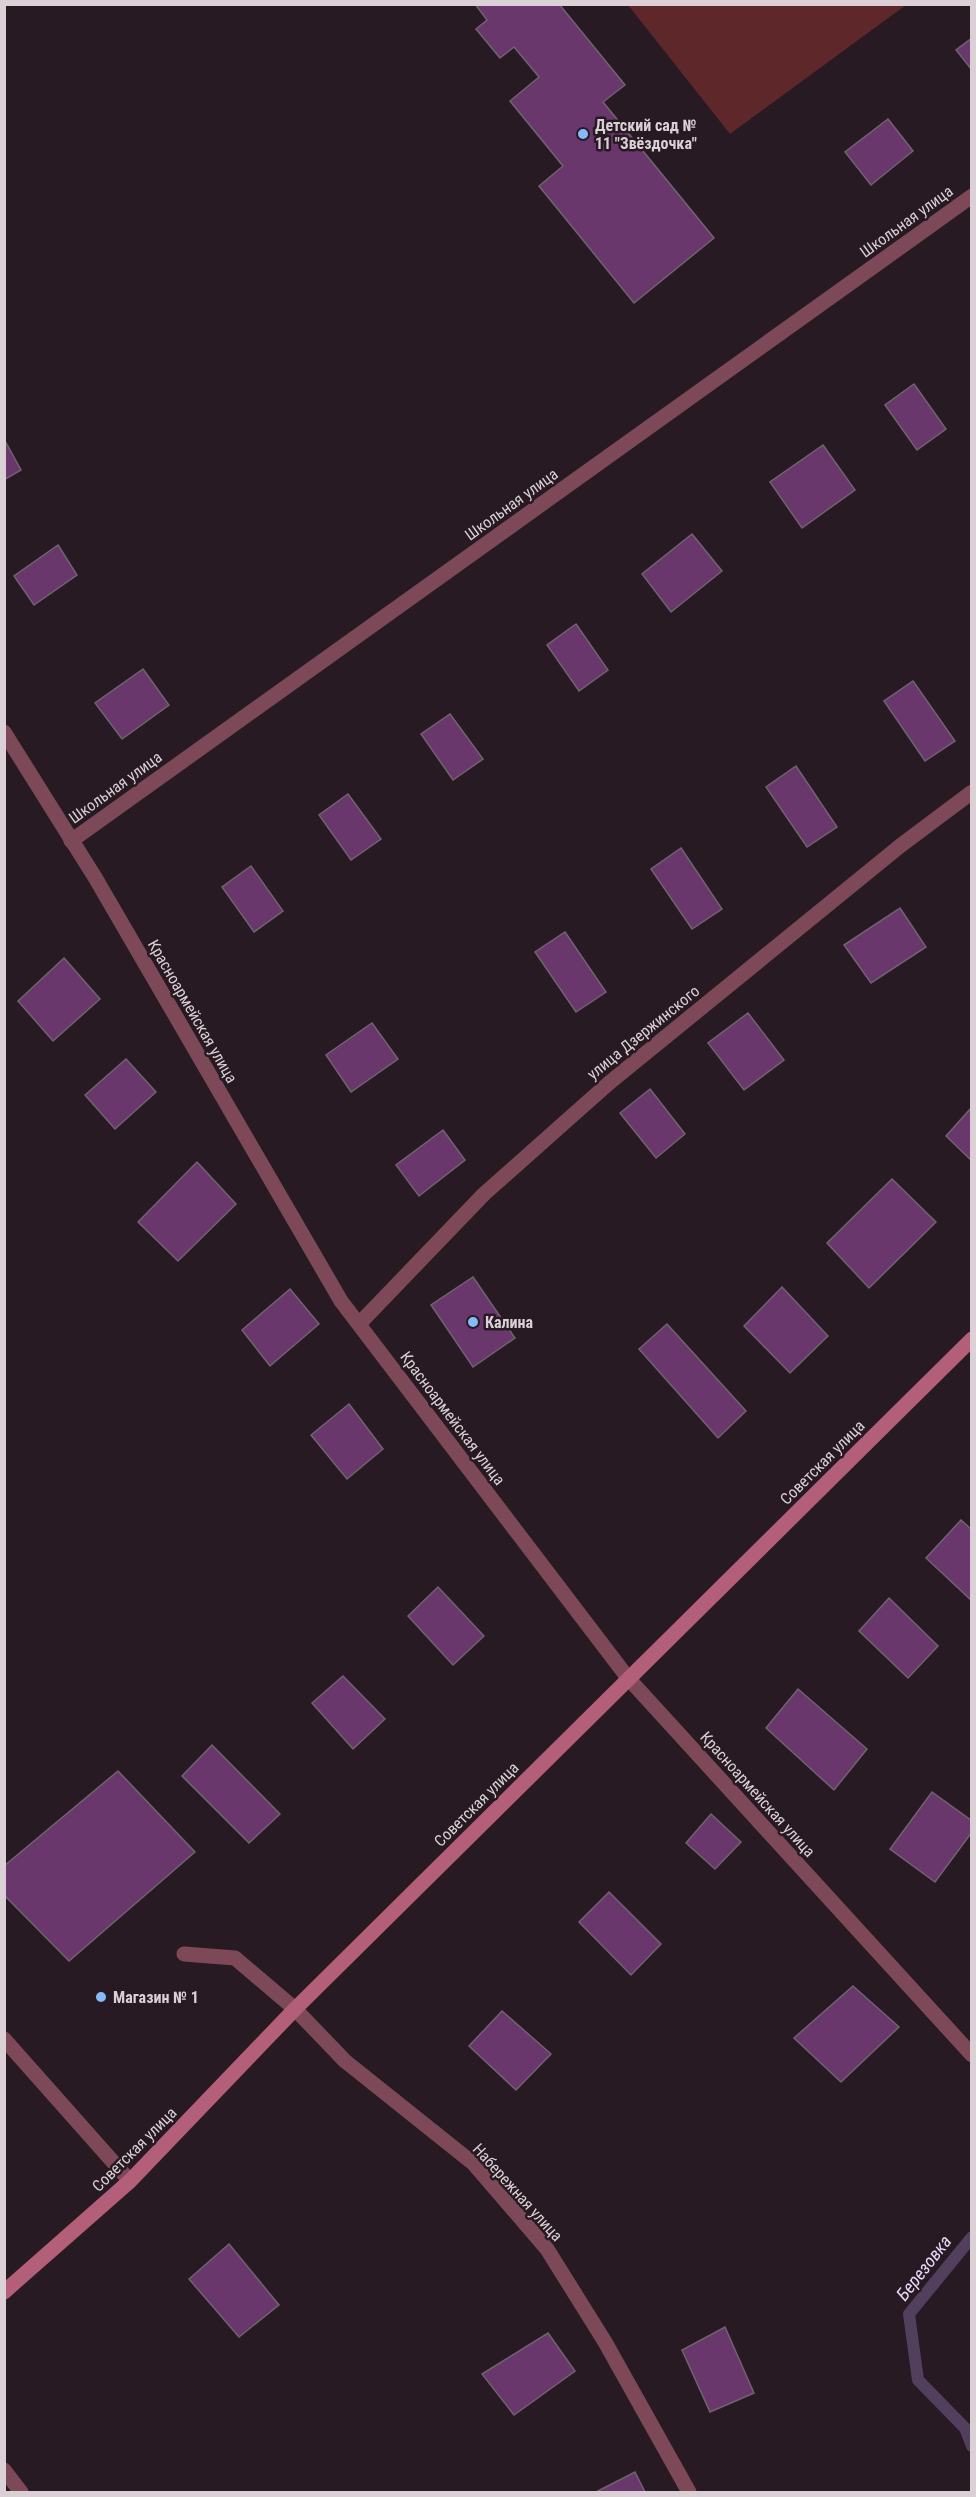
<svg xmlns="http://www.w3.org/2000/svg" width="976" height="2497" font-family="'Roboto Condensed',sans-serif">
	<rect width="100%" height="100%" fill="#281a22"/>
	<polygon fill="#5e2729" points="628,5 906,5 730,134"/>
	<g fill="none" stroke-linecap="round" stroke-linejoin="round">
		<polyline stroke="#523e5d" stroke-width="12" points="972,2237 909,2314 918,2380 965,2428 972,2446"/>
	</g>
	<g fill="#69376c" stroke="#706370" stroke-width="1.5">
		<polygon points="475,4 559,4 625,85 603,102 714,238 634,303 539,186 563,166 510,101 539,77 514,47 500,58 476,29 487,20"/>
		<polygon points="972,38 972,70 956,50"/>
		<polygon points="888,119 913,151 871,185 845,152"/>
		<polygon points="914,384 946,429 917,450 885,405"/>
		<polygon points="4,439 21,470 4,480"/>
		<polygon points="823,445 855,490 802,528 770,482"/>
		<polygon points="692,534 722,571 671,612 642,574"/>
		<polygon points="58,545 77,575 34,605 14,576"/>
		<polygon points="576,624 608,670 579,691 547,645"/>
		<polygon points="143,669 169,705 122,739 95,703"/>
		<polygon points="913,681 955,741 925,761 884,701"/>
		<polygon points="450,714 483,759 453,780 421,734"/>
		<polygon points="796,766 837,827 807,847 766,787"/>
		<polygon points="348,794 381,839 351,860 319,815"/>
		<polygon points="681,848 722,909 692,929 651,869"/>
		<polygon points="251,866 283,911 254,932 222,887"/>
		<polygon points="900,908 926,947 871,983 844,945"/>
		<polygon points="565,932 606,992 576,1012 535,952"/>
		<polygon points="64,958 100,999 53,1041 18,1001"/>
		<polygon points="748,1013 784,1060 744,1090 708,1043"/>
		<polygon points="372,1023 398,1059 351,1092 326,1055"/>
		<polygon points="126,1059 156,1092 115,1129 85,1095"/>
		<polygon points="650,1089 685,1134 656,1158 620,1113"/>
		<polygon points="972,1107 972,1161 946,1136"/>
		<polygon points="443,1130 465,1160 419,1196 396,1165"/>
		<polygon points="197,1162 236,1204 178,1261 138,1222"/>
		<polygon points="892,1179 936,1222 869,1288 827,1243"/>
		<polygon points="473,1277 515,1338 473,1367 431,1305"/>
		<polygon points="782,1287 828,1336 790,1373 744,1326"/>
		<polygon points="290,1289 319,1324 270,1366 242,1330"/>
		<polygon points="667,1324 746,1411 718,1438 639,1349"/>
		<polygon points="349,1404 383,1449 347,1479 311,1435"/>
		<polygon points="961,1520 972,1530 972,1601 926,1558"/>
		<polygon points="438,1587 484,1636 453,1665 408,1616"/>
		<polygon points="889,1598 938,1646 908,1678 859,1631"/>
		<polygon points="343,1676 385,1719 353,1749 312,1703"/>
		<polygon points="798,1689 867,1749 834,1790 766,1728"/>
		<polygon points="212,1745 280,1814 249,1843 182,1776"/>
		<polygon points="118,1771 195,1852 69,1961 4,1895 4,1866"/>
		<polygon points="932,1792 972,1821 972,1832 935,1882 890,1849"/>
		<polygon points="711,1814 741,1842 715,1869 686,1843"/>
		<polygon points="609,1892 661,1944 631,1975 579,1922"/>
		<polygon points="853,1986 899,2027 841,2082 794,2038"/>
		<polygon points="502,2011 551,2054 516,2090 469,2046"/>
		<polygon points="229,2244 279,2305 239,2337 189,2279"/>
		<polygon points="725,2327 754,2393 710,2412 682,2350"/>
		<polygon points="548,2333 575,2371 514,2415 482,2374"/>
		<polygon points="635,2472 645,2492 596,2492"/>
	</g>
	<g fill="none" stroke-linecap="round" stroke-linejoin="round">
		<polyline stroke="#7d4959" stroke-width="15" points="184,1954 235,1958 295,2009 345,2061 474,2164 547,2249 605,2342 689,2492"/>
		<g stroke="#7d4959" stroke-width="15">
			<polyline points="4,732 96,879 341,1301 628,1678 972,2055"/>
			<polyline points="71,841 972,196"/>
			<polyline points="359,1324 484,1194 609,1083 900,846 972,792"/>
			<polyline points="4,2039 130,2181"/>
			<polyline points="4,2470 21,2492"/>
		</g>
		<polyline stroke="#b35f79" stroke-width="15" points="4,2292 130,2181 295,2009 972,1339"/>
	</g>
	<g fill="#85bbfb" stroke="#281a22" stroke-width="2">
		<circle cx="583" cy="134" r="6"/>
		<circle cx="473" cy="1322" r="6"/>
		<circle cx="101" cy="1997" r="6"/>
	</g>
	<g text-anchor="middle" stroke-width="5" stroke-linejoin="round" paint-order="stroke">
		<g font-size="16" font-weight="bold" fill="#dad0d6" stroke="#281a22" text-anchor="start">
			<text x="595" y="131">Детский сад №<tspan x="595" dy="18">11 "Звёздочка"</tspan></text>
			<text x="485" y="1328">Калина</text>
			<text x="113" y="2003">Магазин № 1</text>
		</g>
		<g font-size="16" fill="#dad0d6" stroke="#281a22">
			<text transform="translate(906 221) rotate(-36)" y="6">Школьная улица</text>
			<text transform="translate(511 504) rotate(-36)" y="6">Школьная улица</text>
			<text transform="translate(115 787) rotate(-36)" y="6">Школьная улица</text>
			<text transform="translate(193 1011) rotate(60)" y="6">Красноармейская улица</text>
			<text transform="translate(643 1032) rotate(-39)" y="6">улица Дзержинского</text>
			<text transform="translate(453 1418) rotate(53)" y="6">Красноармейская улица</text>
			<text transform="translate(822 1462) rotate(-45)" y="6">Советская улица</text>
			<text transform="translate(758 1794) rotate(48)" y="6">Красноармейская улица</text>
			<text transform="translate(476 1804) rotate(-45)" y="6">Советская улица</text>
			<text transform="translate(134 2149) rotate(-45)" y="6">Советская улица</text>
			<text transform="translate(518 2192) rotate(48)" y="6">Набережная улица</text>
		</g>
		<g font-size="18" font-style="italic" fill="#e8d6fb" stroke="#281a22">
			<text transform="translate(924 2268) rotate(-52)" y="6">Березовка</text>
		</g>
	</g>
	<rect width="976" height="2497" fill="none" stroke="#dad0d6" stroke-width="12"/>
</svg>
